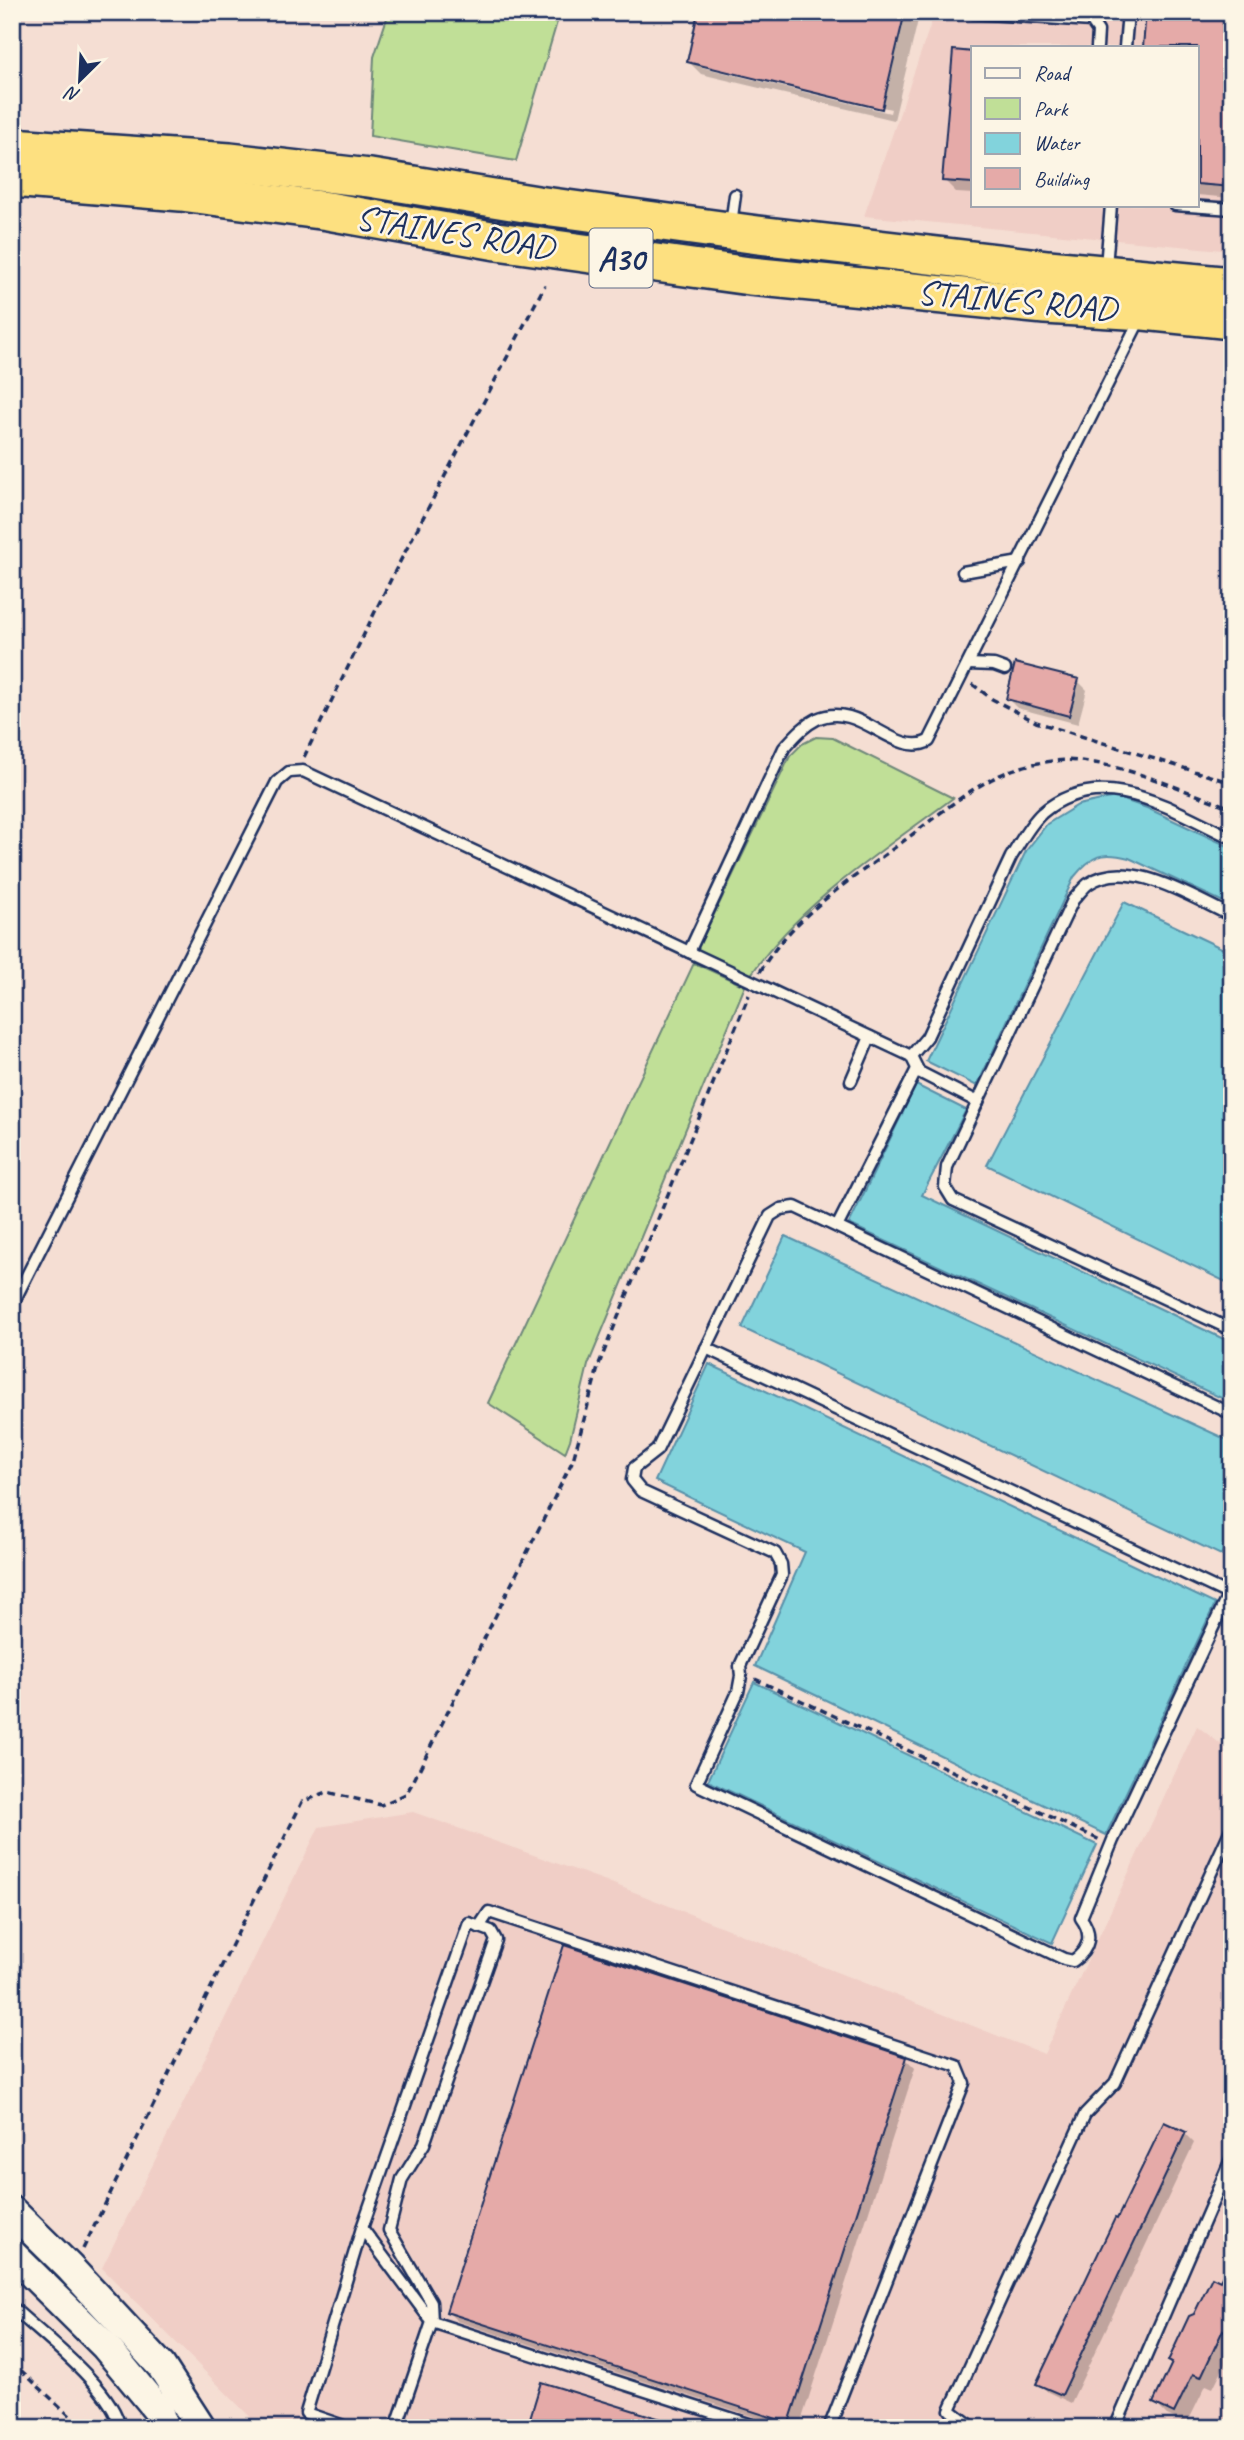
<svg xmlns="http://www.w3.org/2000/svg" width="1244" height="2440" font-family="Caveat,sans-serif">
	<rect width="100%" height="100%" fill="#f5ded3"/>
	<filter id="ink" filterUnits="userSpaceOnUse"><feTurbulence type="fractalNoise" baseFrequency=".0143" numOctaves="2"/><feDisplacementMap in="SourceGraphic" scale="14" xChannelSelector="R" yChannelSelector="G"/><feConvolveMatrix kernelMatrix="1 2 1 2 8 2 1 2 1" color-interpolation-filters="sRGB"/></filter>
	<g filter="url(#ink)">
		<g fill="#f0cec6" fill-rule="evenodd">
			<path d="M935,12H1232V251L864,216ZM973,47H1197V205H973Z"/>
			<polygon points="1232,1723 1232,2428 261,2428 102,2268 319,1827 413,1812 606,1881 1044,2054 1197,1726 1222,1745"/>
		</g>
		<g fill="#c0df97" stroke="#6e877a" stroke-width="2">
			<polygon points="389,12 560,12 516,161 370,136 374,57"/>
			<path d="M816,737L833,738L953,798C881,852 802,901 750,976L697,950L790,756L802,744Z"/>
			<polygon points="694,963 745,986 588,1365 570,1440 565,1453 488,1403"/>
		</g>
		<g fill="#82d3dc" stroke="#5991aa" stroke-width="2">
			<path d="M1115,797L1147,808L1232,848V906L1129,858C1102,851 1092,855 1074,877L977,1086L926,1061L1026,851L1047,824L1078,805Z"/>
			<polygon points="1124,902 1232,953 1232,1285 987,1165"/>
			<polygon points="916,1085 966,1110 922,1195 1232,1343 1232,1403 849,1224"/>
			<polygon points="785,1236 1232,1442 1232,1532 1221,1555 742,1328"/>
			<polygon points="709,1364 1215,1604 1106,1835 755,1666 805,1552 655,1481"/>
			<polygon points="754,1682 1097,1845 1052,1943 708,1781"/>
		</g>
		<g fill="#0003" fill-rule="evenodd">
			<path d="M700,12H920L894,120L701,74L688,61ZM701,63L891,109L890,113L701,67Z"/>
			<polygon points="1148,12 1232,12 1232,198 1197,195 1197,47 1145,47"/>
			<polygon points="973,54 973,194 957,193 944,180"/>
			<polygon points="1078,681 1087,690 1078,724 1017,708 1008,699"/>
			<polygon points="906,2059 915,2068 799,2428 789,2428 457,2321 448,2312"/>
			<polygon points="1184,2133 1194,2143 1071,2403 1048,2392 1038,2383 1118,2222"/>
			<polygon points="1232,2261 1232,2350 1213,2388 1206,2385 1187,2424 1167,2415 1155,2403 1173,2364 1170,2361 1195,2315 1221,2284"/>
		</g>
		<g fill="#e5aaa8" stroke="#1b2f5e" stroke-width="2">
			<polygon points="698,12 905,12 882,109 687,62"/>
			<polygon points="1146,12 1232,12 1232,187 1197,184 1197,47 1143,47"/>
			<polygon points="953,50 973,52 973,183 942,181"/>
			<polygon points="1015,663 1079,679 1069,716 1006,699"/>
			<polygon points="564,1945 907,2057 789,2423 446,2312"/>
			<polygon points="1164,2122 1186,2132 1062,2395 1036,2384 1115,2218 1117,2219"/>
			<polygon points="1232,2257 1232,2335 1223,2330 1201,2377 1193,2374 1174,2413 1153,2403 1172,2363 1168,2361 1189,2316 1194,2314 1212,2277 1220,2281"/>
			<polygon points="541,2382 677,2424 676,2428 527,2428"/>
		</g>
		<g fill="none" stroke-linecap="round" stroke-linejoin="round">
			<defs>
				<g id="lane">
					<polyline points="973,13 1091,21 1098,31 1097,47"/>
					<polyline points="1125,47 1128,12"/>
					<polyline points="1175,205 1232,209"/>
					<polyline points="731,224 735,195"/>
					<polyline points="1106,267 1111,205"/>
					<polyline points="963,572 1020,562"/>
					<polyline points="968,664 994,665 1005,669"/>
					<path d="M1232,916C1194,899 1128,855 1088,884C1083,888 1078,895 1073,900L947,1167L945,1187L953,1200L1232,1330"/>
					<path d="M689,952L784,748C794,737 803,726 817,719C859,699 895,759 929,741L1141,317"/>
					<path d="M911,1056L927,1037L1011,857C1020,843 1029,825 1042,813C1103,762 1173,811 1232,838"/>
					<polyline points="851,1081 870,1037"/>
					<polyline points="838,1225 917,1069"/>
					<polyline points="12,1305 277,782 289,772 303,771 911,1056 919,1072 978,1102"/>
					<polyline points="706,1348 1228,1594"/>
					<path d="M1232,1414L795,1207L781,1209L770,1216L657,1450L634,1468L632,1480L641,1491L775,1553L781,1564L782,1575L740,1666L741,1676L738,1692L696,1784L1064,1959L1073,1961C1090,1949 1093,1934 1081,1918L1113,1840L1232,1587"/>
					<polyline points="479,1927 489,1912 957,2066 964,2083 829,2428"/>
					<polyline points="362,2228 432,2322 761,2428"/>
					<path d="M12,2307C43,2336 113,2388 120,2428"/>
					<polyline points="341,2428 341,2425 306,2413 362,2228 469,1923 491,1931 496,1940 424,2144 402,2179 389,2230 431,2302 432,2322 396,2428"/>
					<polyline points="974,2428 950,2410 1085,2114 1115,2083 1232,1827"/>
					<polyline points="1115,2428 1232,2157"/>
				</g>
				<g id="secondary">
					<polyline points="12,2211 69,2267 161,2366 201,2428"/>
					<polyline points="12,2254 105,2346 158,2410 164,2428"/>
				</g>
				<g id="highway">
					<polyline points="12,147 230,162 370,178 537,205 758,235 1048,269 1232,286"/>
					<polyline points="12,178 181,192 328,211 497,241 750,276 1045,305 1144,311 1232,320"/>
				</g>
			</defs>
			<use href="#lane" stroke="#1b2f5e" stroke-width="15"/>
			<use href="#secondary" stroke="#1b2f5e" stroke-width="33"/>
			<use href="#highway" stroke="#1b2f5e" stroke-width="42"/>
			<g stroke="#1b2f5e" stroke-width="3.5" stroke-dasharray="7 5" stroke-linecap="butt">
				<polyline points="972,684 992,699 1036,722 1232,783"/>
				<polyline points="304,757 394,573 545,285"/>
				<path d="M760,972C793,914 857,876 909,837C936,817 962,794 992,779C1010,769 1032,763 1053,761C1107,755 1180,790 1232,808"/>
				<polyline points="755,1679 1100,1840"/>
				<polyline points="83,2249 302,1802 327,1792 381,1805 406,1794 414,1780 573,1460 599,1364 749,995"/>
				<polyline points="12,2362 83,2428"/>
			</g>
			<use href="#lane" stroke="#fcf5e5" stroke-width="10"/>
			<use href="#secondary" stroke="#fcf5e5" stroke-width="28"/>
			<use href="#highway" stroke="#fde080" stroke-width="37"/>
		</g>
	</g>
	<g text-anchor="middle" stroke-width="5" stroke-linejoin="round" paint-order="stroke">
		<rect fill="#fcf5e5" stroke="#5e6a86" stroke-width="2" x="589.5" y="228.5" width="63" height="59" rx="5"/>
		<g font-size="33" font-weight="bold" fill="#1b2f5e">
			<text x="621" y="270">A30</text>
		</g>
		<g font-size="35" fill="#1b2f5e" stroke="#fcf5e5">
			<text transform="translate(455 232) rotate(9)" y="12">STAINES ROAD</text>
			<text transform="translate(1017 300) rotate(5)" y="12">STAINES ROAD</text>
		</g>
	</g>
	<rect width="1244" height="2440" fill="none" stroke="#fcf5e5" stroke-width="42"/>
	<rect x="21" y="21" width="1202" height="2398" fill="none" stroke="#1b2f5e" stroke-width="2.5" filter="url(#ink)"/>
	<rect x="971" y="46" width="228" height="161" fill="#fcf5e5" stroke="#a2a6af" stroke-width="2"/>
	<rect x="985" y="68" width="35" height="10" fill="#fcf5e5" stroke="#a2a6af" stroke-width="2"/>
	<text x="1034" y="80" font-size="21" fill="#1b2f5e">Road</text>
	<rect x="985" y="98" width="35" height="21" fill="#c0df97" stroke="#a2a6af" stroke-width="2"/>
	<text x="1034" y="116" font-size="21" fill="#1b2f5e">Park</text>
	<rect x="985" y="133" width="35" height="21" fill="#82d3dc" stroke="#a2a6af" stroke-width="2"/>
	<text x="1034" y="150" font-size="21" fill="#1b2f5e">Water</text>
	<rect x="985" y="168" width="35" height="21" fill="#e5aaa8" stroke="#a2a6af" stroke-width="2"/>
	<text x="1034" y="186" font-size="21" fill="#1b2f5e">Building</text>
	<g transform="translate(80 80) rotate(204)" stroke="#fcf5e5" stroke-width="5" paint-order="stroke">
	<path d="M0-5L12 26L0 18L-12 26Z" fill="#1b2f5e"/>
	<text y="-10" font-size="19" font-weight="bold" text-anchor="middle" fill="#1b2f5e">N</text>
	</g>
</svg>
